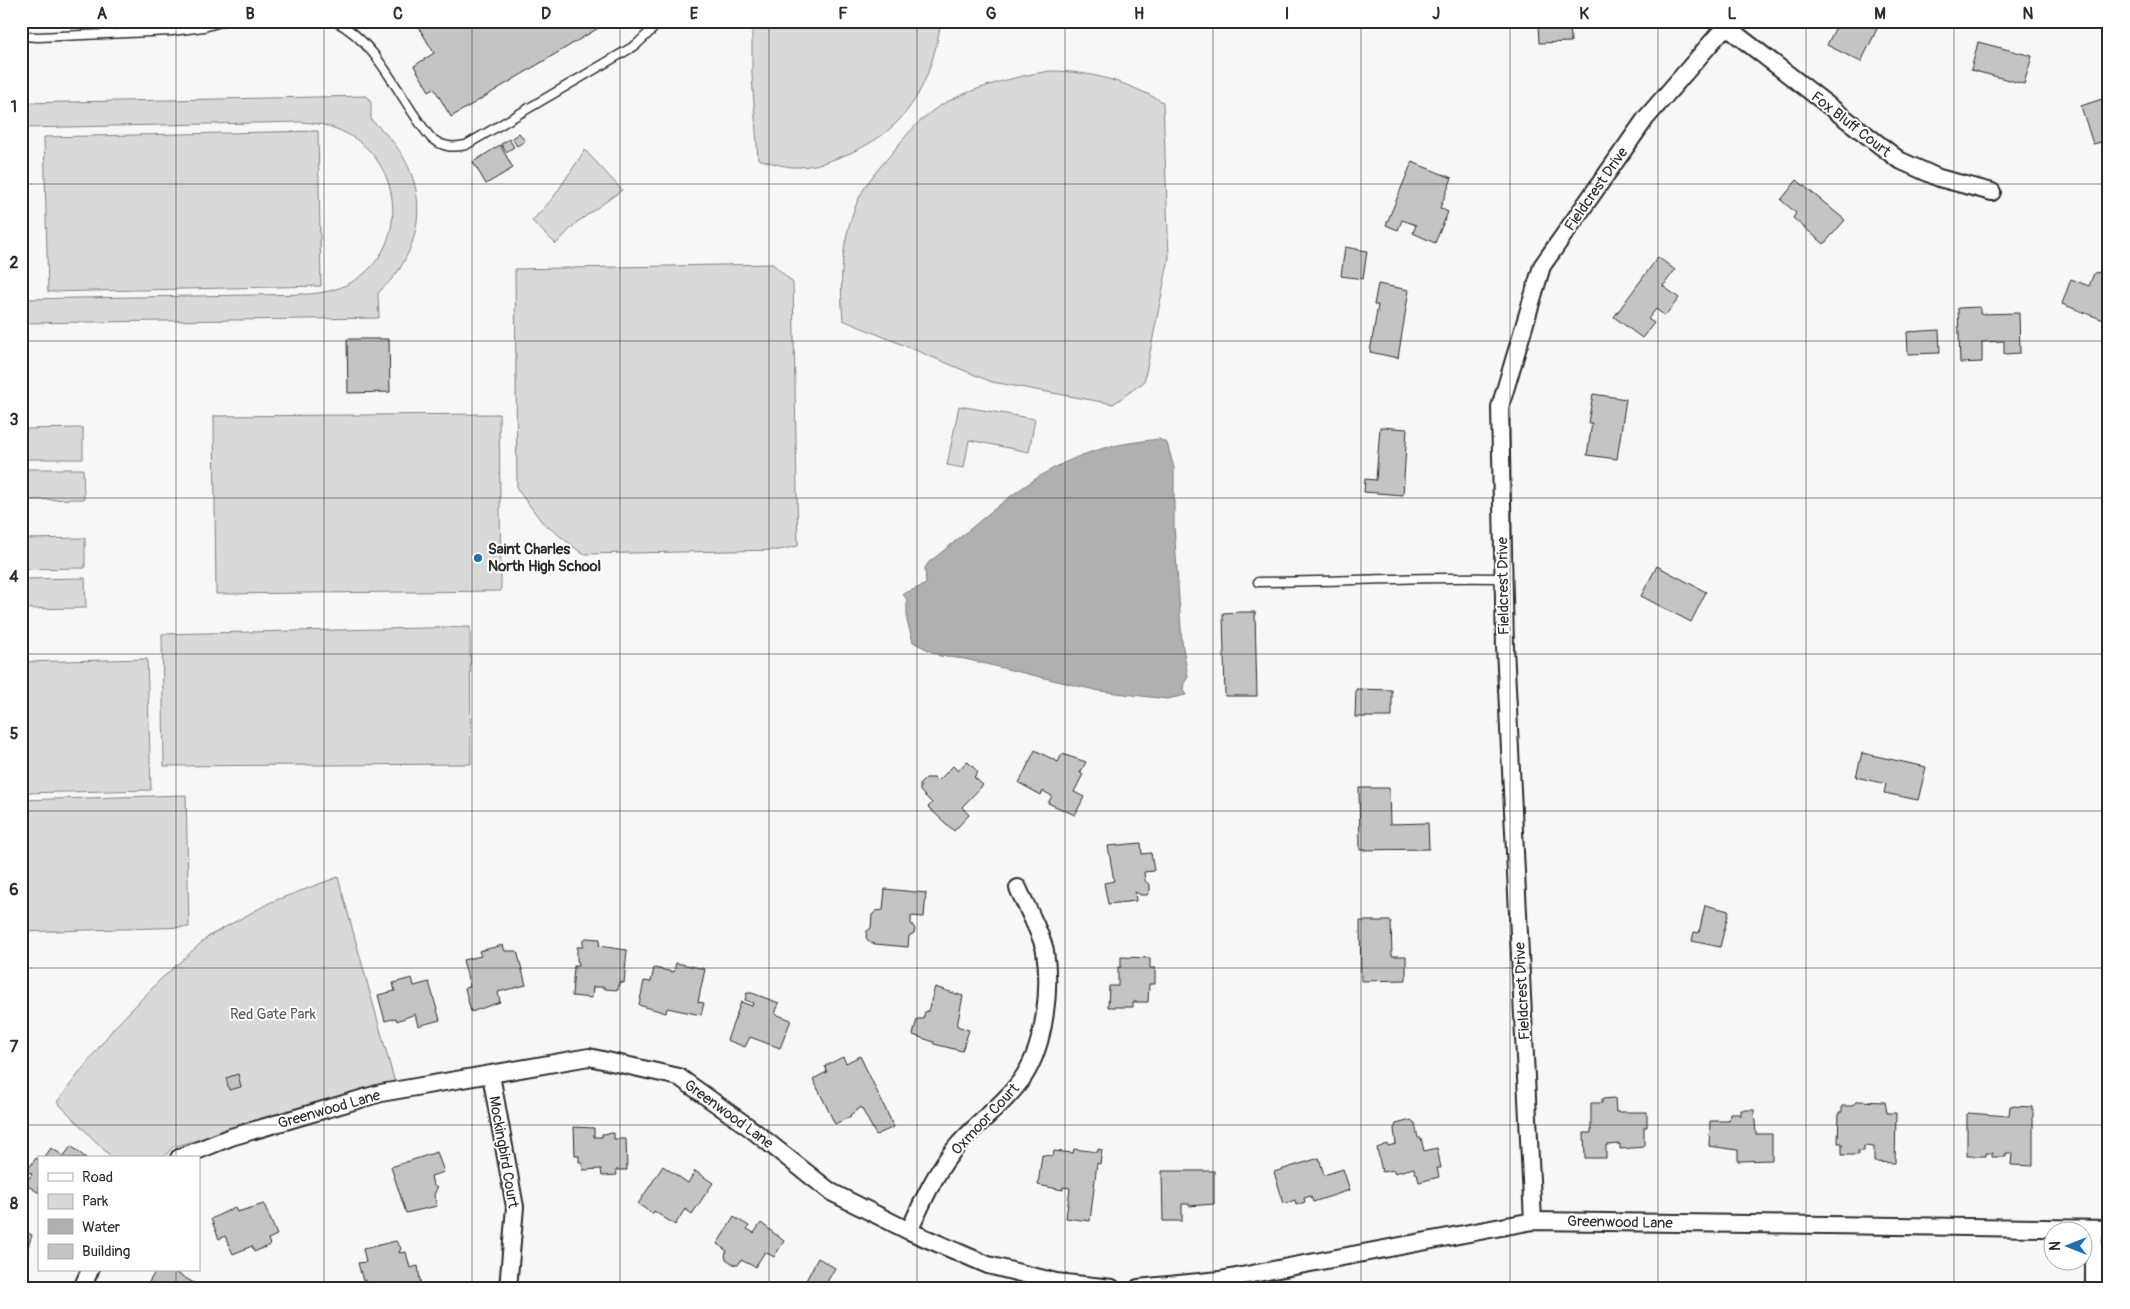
<svg xmlns="http://www.w3.org/2000/svg" width="2130" height="1309" font-family="Pangolin,sans-serif">
	<rect width="100%" height="100%" fill="#f7f7f7"/>
	<filter id="ink" filterUnits="userSpaceOnUse"><feTurbulence type="fractalNoise" baseFrequency=".02" numOctaves="2"/><feDisplacementMap in="SourceGraphic" scale="10" xChannelSelector="R" yChannelSelector="G"/><feConvolveMatrix kernelMatrix="1 2 1 2 8 2 1 2 1" color-interpolation-filters="sRGB"/></filter>
	<g filter="url(#ink)">
		<g fill="#d9d9d9" stroke="#828282">
			<path d="M752,21H941C930,88 906,133 840,157C825,163 808,168 792,167C781,166 769,162 758,159L752,76Z"/>
			<path d="M1050,71C1091,71 1127,82 1163,102L1169,258L1144,382L1113,404L992,382L843,320C839,279 842,233 860,196C868,180 881,166 892,153C905,136 920,119 938,107C967,89 1016,76 1050,71Z"/>
			<path d="M367,96L371,103V120C419,159 433,216 399,270C393,279 386,285 378,293L379,318L21,323V299L309,294C424,287 420,127 301,122L21,128V103Z"/>
			<polygon points="318,131 321,286 48,292 44,137"/>
			<polygon points="585,150 622,190 576,223 556,244 532,221 553,198"/>
			<polygon points="773,264 793,283 798,546 779,550 583,554 542,522 517,489 515,269"/>
			<polygon points="959,406 1035,419 1029,452 969,440 964,468 947,465"/>
			<polygon points="499,414 501,591 216,594 214,416"/>
			<polygon points="83,428 83,459 21,459 21,429"/>
			<polygon points="21,469 83,469 84,499 21,500"/>
			<polygon points="85,538 85,568 21,569 21,539"/>
			<polygon points="85,578 86,608 21,609 21,579"/>
			<polygon points="470,627 471,764 164,766 162,634"/>
			<polygon points="147,659 151,790 21,793 21,662"/>
			<polygon points="186,795 189,927 21,932 21,800"/>
			<polygon points="338,877 395,1083 173,1147 163,1158 112,1158 57,1102 113,1029 161,979 209,936 271,902"/>
		</g>
		<path fill="#b0b0b0" stroke="#7b7b7b" d="M1159,439L1167,443L1174,468V526L1182,642L1188,677L1184,683L1183,690L1186,695L1167,699L1099,691L965,659L940,656L913,642L907,621V600L903,594L926,584L925,568L929,562C980,524 1026,474 1088,453C1111,445 1135,442 1159,439Z"/>
		<g fill="#c4c4c4" stroke="#2b2b2b">
			<polygon points="415,21 610,21 451,117 434,88 429,91 414,66 434,53"/>
			<polygon points="1538,21 1570,22 1571,42 1539,43"/>
			<polygon points="1839,21 1861,21 1877,29 1861,62 1827,45"/>
			<polygon points="1978,42 2032,56 2024,84 1971,70"/>
			<polygon points="2108,97 2109,140 2093,144 2081,106"/>
			<polygon points="519,133 525,141 517,146 512,138"/>
			<polygon points="509,139 514,147 506,152 501,144"/>
			<polygon points="500,145 513,168 486,184 473,162"/>
			<polygon points="1412,162 1452,178 1440,208 1448,212 1435,243 1413,233 1416,225 1402,220 1398,230 1386,225"/>
			<polygon points="1797,180 1845,220 1824,244 1793,218 1796,213 1781,200"/>
			<polygon points="1345,247 1367,251 1363,279 1341,276"/>
			<polygon points="1658,257 1675,270 1663,286 1679,298 1665,316 1656,309 1648,319 1654,323 1642,338 1614,317"/>
			<polygon points="2106,262 2109,263 2109,322 2062,304 2071,279 2089,286 2094,273 2102,272"/>
			<polygon points="1378,284 1409,290 1398,358 1370,352 1378,305 1374,305"/>
			<polygon points="1980,307 1980,314 2019,313 2020,353 2004,354 2004,341 1982,342 1982,362 1960,363 1958,308"/>
			<polygon points="1939,330 1940,353 1908,354 1907,332"/>
			<polygon points="347,339 389,339 390,392 348,393"/>
			<polygon points="1593,394 1626,399 1617,459 1587,455 1592,423 1588,423"/>
			<polygon points="1380,427 1407,429 1403,495 1364,492 1365,479 1376,480"/>
			<polygon points="1657,566 1706,592 1691,622 1641,596"/>
			<polygon points="1240,612 1255,612 1257,696 1225,696 1223,613"/>
			<polygon points="1356,689 1392,690 1392,717 1355,717"/>
			<polygon points="1035,750 1058,762 1062,754 1086,762 1080,773 1083,774 1074,792 1084,797 1075,815 1048,803 1052,796 1043,791 1041,795 1019,783"/>
			<polygon points="1862,753 1926,767 1918,800 1884,793 1886,784 1856,777"/>
			<polygon points="967,761 978,772 974,777 983,785 962,807 969,815 954,831 928,807 932,803 920,791 920,784 926,778 934,778 937,782 953,766 958,771"/>
			<polygon points="1359,788 1389,788 1390,824 1428,823 1429,849 1360,850"/>
			<polygon points="1141,843 1142,854 1151,853 1154,871 1144,872 1145,881 1150,885 1150,890 1147,895 1141,895 1135,892 1136,901 1108,904 1104,883 1114,881 1108,846"/>
			<polygon points="885,889 926,893 924,917 911,916 911,923 915,929 914,933 909,936 908,947 875,944 869,942 866,937 867,931 871,928 872,915 876,911 883,910"/>
			<polygon points="1705,905 1729,911 1720,947 1692,941 1694,932 1699,933"/>
			<polygon points="1360,921 1391,921 1392,956 1406,956 1406,980 1361,981"/>
			<polygon points="586,938 600,939 599,946 627,950 624,983 619,982 618,990 605,989 605,987 593,987 592,998 572,996 574,966 578,966 579,962 577,961 577,947 583,947 583,940"/>
			<polygon points="503,945 505,951 517,951 526,985 498,992 500,1002 471,1012 465,988 470,987 463,960 481,956 479,951"/>
			<polygon points="1121,957 1150,958 1150,968 1155,968 1155,984 1149,984 1148,1002 1133,1002 1133,1007 1108,1007 1109,986 1118,986 1118,967 1121,967"/>
			<polygon points="676,963 705,969 698,1002 704,1003 701,1015 667,1008 666,1013 639,1005 644,981 651,982 654,968 674,972"/>
			<polygon points="412,978 414,986 429,982 440,1020 418,1026 415,1014 397,1021 396,1018 385,1021 378,995 395,991 393,983"/>
			<polygon points="935,987 963,996 957,1026 969,1030 962,1051 934,1044 934,1042 913,1035 917,1019 923,1019 925,1012 928,1011"/>
			<polygon points="747,993 752,993 779,1003 775,1014 791,1020 780,1048 750,1037 745,1047 727,1040 741,1002 752,1006 753,1003 745,1000"/>
			<polygon points="860,1056 894,1127 876,1135 861,1107 850,1115 851,1116 835,1124 813,1079 827,1072 825,1066 843,1057 846,1063"/>
			<polygon points="238,1074 241,1087 229,1090 226,1078"/>
			<polygon points="1615,1098 1616,1112 1647,1112 1647,1127 1644,1127 1644,1147 1620,1149 1620,1144 1606,1145 1606,1158 1585,1158 1584,1133 1591,1133 1591,1103 1602,1103 1602,1099"/>
			<polygon points="1857,1101 1885,1102 1887,1113 1896,1113 1895,1163 1874,1162 1874,1147 1864,1146 1864,1151 1858,1151 1858,1155 1842,1155 1842,1143 1838,1143 1839,1112 1842,1112 1842,1106 1852,1106"/>
			<polygon points="2010,1106 2033,1107 2033,1166 2011,1165 2012,1153 2006,1153 2006,1157 1992,1157 1992,1153 1986,1153 1986,1156 1967,1156 1967,1113 2009,1116"/>
			<polygon points="1741,1110 1754,1110 1756,1134 1772,1134 1772,1160 1738,1161 1738,1150 1709,1146 1710,1121 1729,1121 1730,1114 1739,1114 1741,1116"/>
			<polygon points="1411,1120 1415,1123 1418,1138 1421,1138 1424,1151 1437,1148 1441,1168 1437,1168 1439,1177 1419,1182 1417,1173 1415,1173 1414,1168 1394,1173 1394,1170 1382,1172 1377,1148 1387,1144 1388,1146 1396,1144 1394,1129 1396,1124"/>
			<polygon points="574,1127 594,1128 594,1137 602,1137 602,1134 614,1133 614,1139 626,1139 627,1170 616,1170 617,1175 602,1176 601,1169 583,1170 582,1162 579,1162 579,1156 575,1156"/>
			<polygon points="71,1146 86,1158 44,1158 51,1148 64,1156"/>
			<polygon points="1074,1149 1098,1152 1098,1149 1102,1150 1100,1164 1097,1163 1090,1221 1066,1218 1070,1188 1063,1187 1063,1190 1038,1185 1042,1155 1053,1156 1054,1151 1073,1153"/>
			<polygon points="437,1152 444,1172 431,1176 433,1185 437,1188 434,1195 437,1206 406,1213 391,1167"/>
			<polygon points="36,1158 39,1160 39,1193 25,1184 32,1174 27,1171"/>
			<polygon points="1319,1158 1324,1175 1343,1169 1350,1190 1313,1202 1311,1196 1304,1198 1305,1202 1296,1205 1295,1200 1284,1204 1274,1172"/>
			<polygon points="663,1166 688,1183 695,1171 713,1183 692,1214 685,1209 675,1225 654,1211 653,1214 638,1204"/>
			<polygon points="1162,1171 1214,1171 1214,1204 1189,1206 1189,1204 1182,1204 1182,1221 1163,1221"/>
			<polygon points="264,1204 277,1235 268,1239 270,1245 254,1252 252,1246 233,1254 225,1236 219,1239 211,1219 235,1207 237,1212"/>
			<polygon points="734,1217 749,1226 747,1229 754,1233 761,1223 784,1241 774,1257 765,1252 755,1267 741,1260 738,1265 735,1265 726,1259 725,1255 727,1251 717,1244"/>
			<polygon points="21,1230 32,1235 25,1255 21,1253"/>
			<polygon points="396,1241 401,1248 399,1253 406,1252 410,1268 418,1266 421,1287 367,1288 365,1280 363,1281 358,1263 366,1262 363,1249"/>
			<polygon points="818,1258 835,1268 826,1284 833,1288 802,1288"/>
			<polygon points="156,1270 171,1270 203,1288 155,1288 148,1284"/>
			<polygon points="1749,1286 1770,1286 1770,1288 1748,1288"/>
		</g>
		<g fill="none" stroke-linecap="round" stroke-linejoin="round">
			<defs>
				<g id="service">
					<path d="M335,21C381,45 399,100 431,138C443,147 452,148 466,145L636,45L661,21"/>
					<polyline points="21,36 38,37 172,31 204,27 224,21"/>
					<path d="M1258,582C1340,582 1421,576 1503,578"/>
				</g>
				<g id="minor">
					<polyline points="1719,21 1899,160 1939,178 1992,192"/>
					<polyline points="491,1075 515,1207 508,1288"/>
					<polyline points="179,1158 231,1137 381,1093 589,1057 679,1077 750,1128 831,1192 909,1231 988,1265 1056,1282 1112,1288"/>
					<polyline points="1533,1221 1505,647 1500,407 1542,266 1646,118 1730,21"/>
					<polyline points="2094,1230 2094,1288"/>
					<path d="M909,1231C923,1201 936,1170 958,1145C979,1121 1006,1103 1024,1076C1045,1044 1051,988 1045,951C1042,935 1025,904 1018,888"/>
					<polyline points="82,1288 90,1270"/>
					<polyline points="1138,1288 1220,1280 1533,1221 2109,1229"/>
				</g>
			</defs>
			<use href="#service" stroke="#2b2b2b" stroke-width="11"/>
			<use href="#minor" stroke="#2b2b2b" stroke-width="20"/>
			<use href="#service" stroke="#fff" stroke-width="8"/>
			<use href="#minor" stroke="#fff" stroke-width="16"/>
		</g>
	</g>
	<path fill="none" stroke="#2b2b2b" stroke-width="1" stroke-opacity="0.55" d="M176,21V1158M324,21V1288M472,21V1288M620,21V1288M769,21V1288M917,21V1288M1065,21V1288M1213,21V1288M1361,21V1288M1510,21V1288M1658,21V1288M1806,21V1288M1954,21V1288M21,184H2109M21,341H2109M21,498H2109M21,654H2109M21,811H2109M21,968H2109M21,1125H2109M176,1270V1288"/>
	<circle fill="#1f6fb2" stroke="#fff" stroke-width="2" cx="478" cy="558" r="5"/>
	<g text-anchor="middle" stroke-width="4" stroke-linejoin="round" paint-order="stroke">
		<g font-size="15" fill="#2b2b2b" stroke="#fff">
			<text transform="translate(1851 124) rotate(38)" y="5">Fox Bluff Court</text>
			<text transform="translate(1596 189) rotate(-55)" y="5">Fieldcrest Drive</text>
			<text transform="translate(1503 586) rotate(-91)" y="5">Fieldcrest Drive</text>
			<text transform="translate(1522 991) rotate(-93)" y="5">Fieldcrest Drive</text>
			<text transform="translate(329 1109) rotate(-16)" y="5">Greenwood Lane</text>
			<text transform="translate(729 1114) rotate(36)" y="5">Greenwood Lane</text>
			<text transform="translate(985 1119) rotate(-47)" y="5">Oxmoor Court</text>
			<text transform="translate(504 1152) rotate(80)" y="5">Mockingbird Court</text>
			<text transform="translate(1620 1222) rotate(1)" y="5">Greenwood Lane</text>
		</g>
		<g font-size="15" font-weight="bold" fill="#2b2b2b" stroke="#fff" text-anchor="start">
			<text x="488" y="554">Saint Charles<tspan x="488" dy="17">North High School</tspan></text>
		</g>
		<g font-size="15" fill="#565656" stroke="#fff">
			<text x="273" y="1019">Red Gate Park</text>
		</g>
	</g>
	<rect width="2130" height="1309" fill="none" stroke="#fff" stroke-width="55"/>
	<rect x="38" y="1156" width="162" height="115" fill="#ffffff" stroke="#aaaaaa"/>
	<rect x="48" y="1173" width="25" height="8" fill="#ffffff" stroke="#aaaaaa"/>
	<text x="82" y="1182" font-size="15" fill="#2b2b2b">Road</text>
	<rect x="48" y="1194" width="25" height="15" fill="#d9d9d9" stroke="#aaaaaa"/>
	<text x="82" y="1206" font-size="15" fill="#2b2b2b">Park</text>
	<rect x="48" y="1219" width="25" height="15" fill="#b0b0b0" stroke="#aaaaaa"/>
	<text x="82" y="1232" font-size="15" fill="#2b2b2b">Water</text>
	<rect x="48" y="1244" width="25" height="15" fill="#c4c4c4" stroke="#aaaaaa"/>
	<text x="82" y="1256" font-size="15" fill="#2b2b2b">Building</text>
	<g transform="translate(2068 1246) rotate(270)"><circle r="24" fill="#ffffff" stroke="#aaaaaa"/>
	<path d="M0-4L9 19L0 12L-9 19Z" fill="#1f6fb2"/>
	<text y="-8" font-size="14" font-weight="bold" text-anchor="middle" fill="#2b2b2b">N</text>
	</g>
	<rect x="28" y="28" width="2074" height="1254" fill="none" stroke="#2b2b2b" stroke-width="2"/>
	<g font-size="16" text-anchor="middle" font-weight="bold" fill="#2b2b2b">
		<text x="102" y="19">A</text>
		<text x="250" y="19">B</text>
		<text x="398" y="19">C</text>
		<text x="546" y="19">D</text>
		<text x="694" y="19">E</text>
		<text x="843" y="19">F</text>
		<text x="991" y="19">G</text>
		<text x="1139" y="19">H</text>
		<text x="1287" y="19">I</text>
		<text x="1436" y="19">J</text>
		<text x="1584" y="19">K</text>
		<text x="1732" y="19">L</text>
		<text x="1880" y="19">M</text>
		<text x="2028" y="19">N</text>
		<text x="14" y="112">1</text>
		<text x="14" y="268">2</text>
		<text x="14" y="425">3</text>
		<text x="14" y="582">4</text>
		<text x="14" y="739">5</text>
		<text x="14" y="895">6</text>
		<text x="14" y="1052">7</text>
		<text x="14" y="1209">8</text>
	</g>
</svg>
